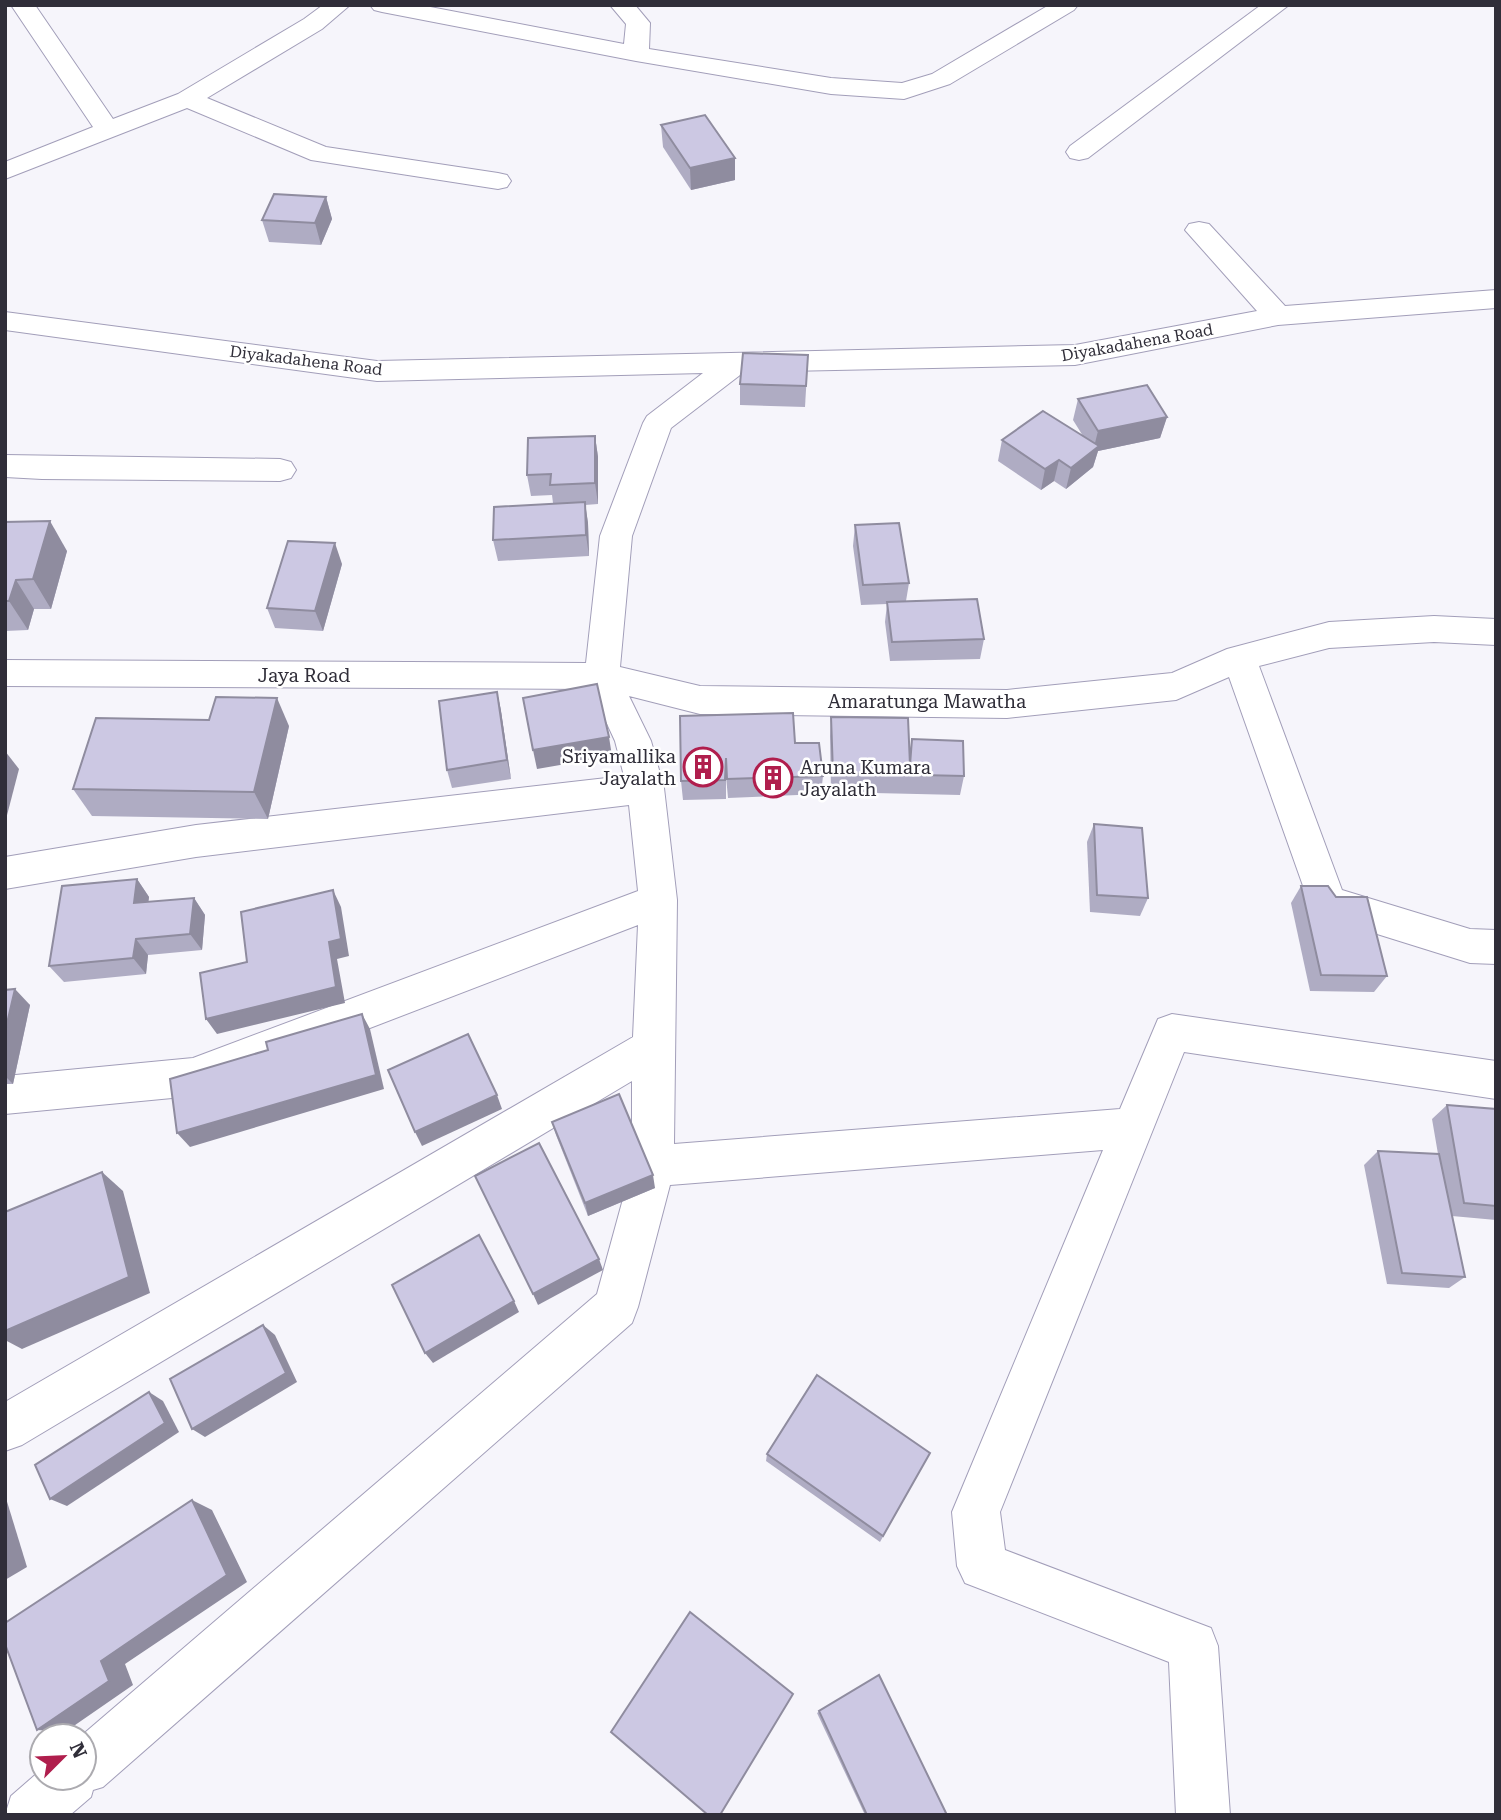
<svg xmlns="http://www.w3.org/2000/svg" width="1501" height="1820" font-family="'Roboto Serif',serif">
	<rect width="100%" height="100%" fill="#f6f5fb"/>
	<g fill="none" stroke-linecap="round" stroke-linejoin="round">
		<defs>
			<g id="minor">
				<polygon points="11,5 35,5 113,119 178,94 304,19 323,5 350,5 322,29 207,98 326,147 498,173 507,175 511,181 507,187 498,189 311,160 187,108 5,179 5,162 93,127"/>
				<polygon points="370,5 420,5 624,44 626,24 610,5 635,5 650,23 649,49 831,78 902,83 932,74 1049,5 1078,5 1074,10 950,84 904,99 831,94 636,61 382,12 374,10"/>
				<polygon points="1261,5 1289,5 1088,158 1079,160 1070,158 1066,152 1070,146"/>
				<polygon points="1199,222 1209,224 1285,306 1496,290 1496,308 1278,325 1075,365 744,372 671,428 632,536 620,667 700,686 1007,690 1172,673 1227,649 1329,622 1434,616 1496,619 1496,645 1434,642 1329,648 1259,666 1342,890 1470,929 1496,930 1496,964 1470,963 1313,914 1229,677 1176,700 1007,718 700,714 629,696 651,741 664,788 677,900 674,1144 1120,1109 1158,1019 1172,1014 1496,1061 1496,1099 1184,1052 1000,1512 1005,1550 1211,1628 1218,1646 1230,1815 1176,1815 1169,1662 965,1583 957,1566 952,1512 1103,1150 670,1185 638,1307 632,1323 103,1787 93,1790 91,1797 70,1815 5,1815 11,1796 42,1769 42,1778 84,1778 84,1736 81,1736 597,1294 632,1166 632,1081 22,1445 5,1451 5,1402 633,1037 638,925 193,1096 5,1114 5,1076 193,1058 638,891 629,805 196,857 5,889 5,857 196,825 624,776 615,741 591,689 5,686 5,660 586,663 600,536 643,423 647,416 703,373 377,381 5,330 5,312 377,361 1075,345 1257,311 1185,230 1189,224"/>
				<polygon points="5,455 280,459 291,462 296,470 291,478 280,481 42,479 5,477"/>
			</g>
		</defs>
		<use href="#minor" stroke="#a29eb9" stroke-width="2"/>
		<use href="#minor" fill="#fff" fill-rule="evenodd"/>
	</g>
	<g fill="#afacc3">
		<polygon points="661,125 735,158 735,180 691,190 663,147"/>
		<polygon points="326,197 332,219 321,245 269,242 262,220"/>
		<polygon points="808,355 805,407 740,405 740,384"/>
		<polygon points="1078,399 1167,417 1160,438 1098,451 1093,467 1066,489 1054,481 1041,490 998,461 1002,440 1083,436 1073,420"/>
		<polygon points="595,436 598,457 598,504 585,505 588,523 589,556 498,561 493,540 553,503 552,495 531,496 527,475"/>
		<polygon points="5,522 67,551 51,609 34,609 28,630 5,631"/>
		<polygon points="855,525 909,583 906,601 984,639 980,659 890,661 885,622 887,604 861,605 853,546"/>
		<polygon points="342,564 323,631 275,628 267,608"/>
		<polygon points="497,692 501,711 511,779 452,788 447,770"/>
		<polygon points="831,717 910,752 912,739 964,776 960,795 831,792 830,736"/>
		<polygon points="289,726 268,819 92,816 73,789"/>
		<polygon points="795,743 823,776 821,794 728,798 726,776 726,799 683,800 681,781"/>
		<polygon points="1094,824 1148,898 1140,916 1090,912 1087,842"/>
		<polygon points="137,879 149,897 148,902 194,898 205,915 202,950 148,955 146,974 64,982 49,966"/>
		<polygon points="1301,886 1336,897 1387,976 1374,992 1310,991 1291,903"/>
		<polygon points="5,990 30,1005 13,1084 5,1084"/>
		<polygon points="1447,1105 1496,1109 1496,1220 1452,1216 1465,1277 1449,1288 1387,1284 1364,1165 1378,1151 1438,1154 1432,1119"/>
		<polygon points="552,1122 655,1188 588,1216 556,1135"/>
		<polygon points="930,1453 880,1542 766,1461 767,1454"/>
		<polygon points="879,1675 943,1815 865,1815 817,1713"/>
	</g>
	<g fill="#8f8c9f">
		<polygon points="735,158 735,180 691,190 690,168"/>
		<polygon points="326,197 332,219 321,245 315,223"/>
		<polygon points="1167,417 1160,438 1098,451 1093,467 1066,489 1071,468 1093,451 1098,431"/>
		<polygon points="595,436 598,457 598,504 595,483"/>
		<polygon points="1059,460 1054,481 1041,490 1045,469"/>
		<polygon points="585,502 588,523 589,556 586,535"/>
		<polygon points="50,521 67,551 51,609 33,579"/>
		<polygon points="335,543 342,564 323,631 315,611"/>
		<polygon points="16,580 34,609 28,630 9,601"/>
		<polygon points="497,692 501,711 511,779 507,760"/>
		<polygon points="277,698 289,726 268,819 254,792"/>
		<polygon points="609,737 612,756 537,769 533,750"/>
		<polygon points="5,751 19,769 5,823"/>
		<polygon points="137,879 149,897 146,920 134,903"/>
		<polygon points="333,890 341,907 349,956 337,959 345,1003 217,1034 206,1019 329,942"/>
		<polygon points="194,898 205,915 202,950 190,934"/>
		<polygon points="136,939 148,955 146,974 133,958"/>
		<polygon points="15,989 30,1005 13,1084 5,1076 5,1032"/>
		<polygon points="362,1014 370,1029 384,1089 190,1147 177,1133"/>
		<polygon points="497,1095 502,1109 422,1146 415,1132"/>
		<polygon points="102,1172 123,1191 150,1293 22,1349 5,1340 5,1331"/>
		<polygon points="653,1175 655,1188 588,1216 585,1203"/>
		<polygon points="599,1259 603,1270 538,1305 533,1294"/>
		<polygon points="514,1301 519,1312 433,1363 425,1353"/>
		<polygon points="263,1325 275,1335 297,1382 205,1437 192,1429"/>
		<polygon points="149,1392 163,1401 179,1432 67,1506 50,1499"/>
		<polygon points="5,1495 27,1567 5,1580"/>
		<polygon points="192,1500 212,1510 247,1582 125,1664 133,1685 65,1732 37,1730"/>
	</g>
	<g fill="#ccc8e3" stroke="#8f8c9f" stroke-width="2">
		<polygon points="705,115 735,158 690,168 661,125"/>
		<polygon points="274,194 326,197 315,223 262,220"/>
		<polygon points="743,353 808,355 806,386 740,384"/>
		<polygon points="1147,385 1167,417 1098,431 1078,399"/>
		<polygon points="1043,411 1099,446 1071,468 1059,460 1045,469 1002,440"/>
		<polygon points="595,436 595,483 550,485 551,474 527,475 528,438"/>
		<polygon points="585,502 586,535 493,540 494,507"/>
		<polygon points="50,521 33,579 16,580 9,601 5,601 5,522"/>
		<polygon points="899,523 909,583 863,585 855,525"/>
		<polygon points="288,541 335,543 315,611 267,608"/>
		<polygon points="977,599 984,639 892,642 887,602"/>
		<polygon points="597,684 609,737 533,750 523,698"/>
		<polygon points="497,692 507,760 447,770 439,701"/>
		<polygon points="216,697 277,698 254,792 73,789 96,718 209,720"/>
		<polygon points="793,713 795,743 819,743 823,776 727,779 726,758 725,780 681,781 680,716"/>
		<polygon points="831,717 908,718 910,765 912,739 963,741 964,776 833,773"/>
		<polygon points="1094,824 1142,828 1148,898 1097,895"/>
		<polygon points="137,879 134,903 194,898 190,934 136,939 133,958 49,966 62,886"/>
		<polygon points="1301,886 1328,886 1336,897 1367,897 1387,976 1321,975"/>
		<polygon points="333,890 341,939 329,942 336,987 206,1019 200,973 247,962 241,912"/>
		<polygon points="15,989 5,1032 5,990"/>
		<polygon points="362,1014 376,1075 177,1133 170,1079 268,1050 266,1042"/>
		<polygon points="468,1034 497,1095 415,1132 388,1070"/>
		<polygon points="619,1094 653,1175 585,1203 552,1122"/>
		<polygon points="1447,1105 1496,1109 1496,1206 1464,1203"/>
		<polygon points="539,1143 599,1259 533,1294 475,1176"/>
		<polygon points="1378,1151 1439,1154 1465,1277 1402,1273"/>
		<polygon points="102,1172 129,1277 5,1331 5,1212"/>
		<polygon points="479,1235 514,1301 425,1353 392,1285"/>
		<polygon points="263,1325 286,1373 192,1429 170,1379"/>
		<polygon points="817,1375 930,1453 883,1536 767,1454"/>
		<polygon points="149,1392 165,1423 50,1499 35,1465"/>
		<polygon points="192,1500 227,1575 101,1661 109,1681 37,1730 5,1644 5,1623"/>
		<polygon points="690,1612 793,1694 720,1815 708,1815 611,1732"/>
		<polygon points="879,1675 946,1813 943,1815 867,1815 819,1711"/>
	</g>
	<defs>
		<symbol id="building-ring" viewBox="-11 -11 22 22"><circle r="9.5" fill="#fff" stroke="#b01e4d" stroke-width="1.5"/><path d="M-4-6H4V6H1V3H-1V6H-4ZM-2.5-4.3h1.7v1.8h-1.7ZM.8-4.3h1.7v1.8H.8ZM-2.5-1h1.7V.8h-1.7ZM.8-1h1.7V.8H.8Z" fill="#b01e4d"/></symbol>
	</defs>
	<g fill-rule="evenodd">
		<use href="#building-ring" x="681" y="745" width="44" height="44"/>
		<use href="#building-ring" x="751" y="756" width="44" height="44"/>
	</g>
	<g text-anchor="middle" stroke-width="5" stroke-linejoin="round" paint-order="stroke">
		<g font-size="16" fill="#302e39" stroke="#fff">
			<text transform="translate(1137 342) rotate(-10)" y="6">Diyakadahena Road</text>
			<text transform="translate(306 360) rotate(7)" y="6">Diyakadahena Road</text>
		</g>
		<g font-size="19" fill="#302e39" stroke="#fff">
			<text x="304" y="682">Jaya Road</text>
			<text x="927" y="708">Amaratunga Mawatha</text>
		</g>
		<g font-size="19" fill="#302e39" stroke="#fff" text-anchor="end">
			<text x="676" y="763">Sriyamallika<tspan x="676" dy="22">Jayalath</tspan></text>
			<text x="800" y="774" text-anchor="start">Aruna Kumara<tspan x="800" dy="22">Jayalath</tspan></text>
		</g>
	</g>
	<rect width="1501" height="1820" fill="none" stroke="#302e39" stroke-width="14"/>
	<g transform="translate(63 1757) rotate(66)"><circle r="33" fill="#ffffff" stroke="#acabb0" stroke-width="2"/>
	<path d="M0-5L12 26L0 18L-12 26Z" fill="#b01e4d"/>
	<text y="-10" font-size="19" font-weight="bold" text-anchor="middle" fill="#302e39">N</text>
	</g>
</svg>
